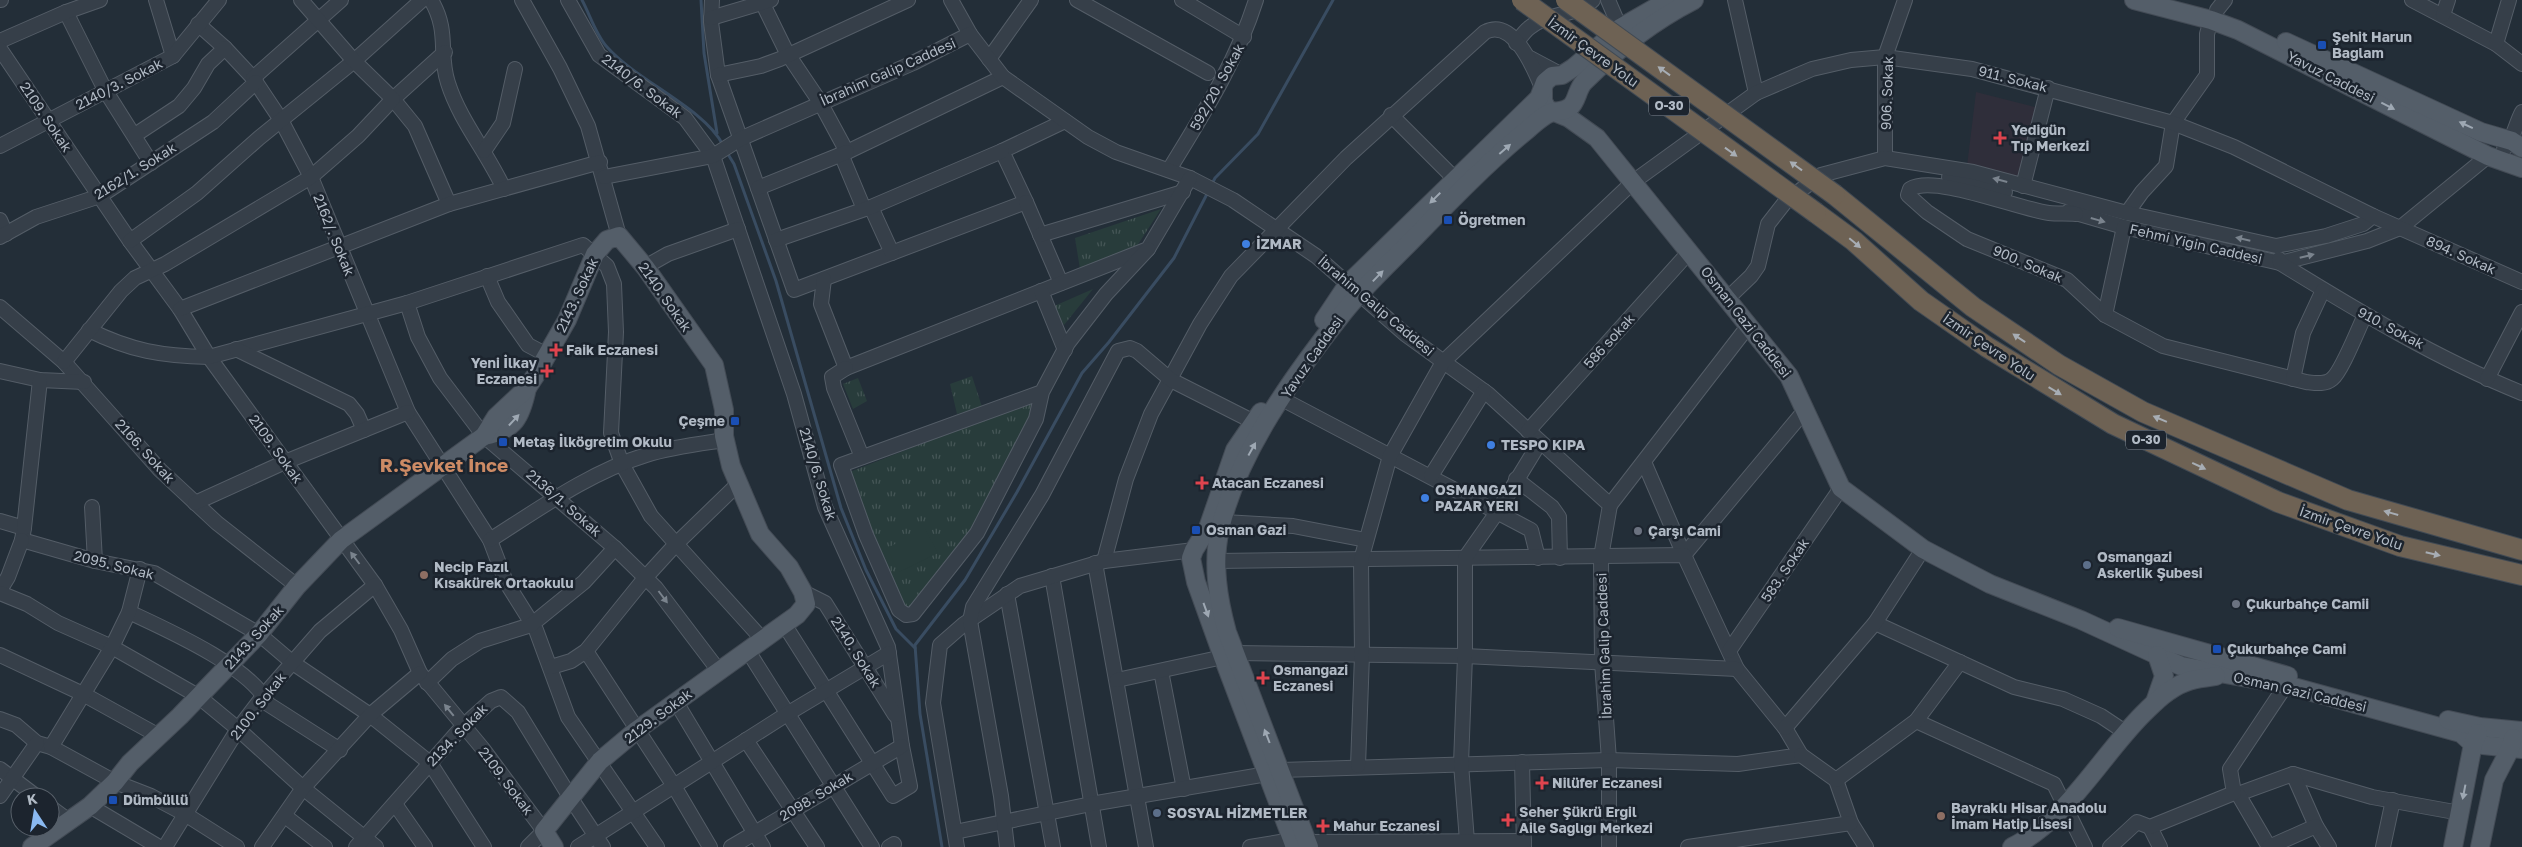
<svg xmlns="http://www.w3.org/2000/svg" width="2522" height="847" font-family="'Golos Text',sans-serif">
	<defs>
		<pattern id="grass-tufts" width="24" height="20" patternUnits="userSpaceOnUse" patternTransform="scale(1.25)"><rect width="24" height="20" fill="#283c3b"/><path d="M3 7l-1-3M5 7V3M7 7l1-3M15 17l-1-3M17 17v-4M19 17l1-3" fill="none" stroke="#455656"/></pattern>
	</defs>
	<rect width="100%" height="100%" fill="#232e38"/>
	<polygon fill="#2f2e3a" points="1976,92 2035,107 2020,181 1967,166"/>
	<g fill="url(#grass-tufts)">
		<polygon points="1161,209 1135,249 1080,269 1075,238"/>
		<polygon points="1093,289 1064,325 1052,307"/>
		<polygon points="972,376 982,407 957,414 950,384"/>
		<polygon points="858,378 867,401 853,409 843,384"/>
		<polygon points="1035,403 1032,419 964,546 910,610 904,609 847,473 952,432"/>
	</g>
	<polygon fill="#283c3b" points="925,529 938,553 899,572 887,548"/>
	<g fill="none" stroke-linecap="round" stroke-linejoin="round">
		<g stroke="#394c61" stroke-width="3">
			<path d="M582,0C590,15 596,35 607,47C637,81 704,108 723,145"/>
			<polyline points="701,0 704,53 717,133"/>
			<polyline points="726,151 734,164 776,281 841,508 866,570 896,629 915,648"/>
			<polyline points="1212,184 1215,178 1258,134 1333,0"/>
			<polyline points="942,847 920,714 915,645 965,580 1017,492 1082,373 1109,342 1174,258 1208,192"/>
		</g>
		<defs>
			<g id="minor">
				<polyline points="0,0 1,0"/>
				<polyline points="156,0 173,56"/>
				<path d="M431,0C450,32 438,53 448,83C460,121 487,152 504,189"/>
				<polyline points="522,0 560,68 588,126 619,236"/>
				<polyline points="568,0 599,55 685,118 713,156 794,394 825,507 888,647 902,746 910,786 893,796 784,624"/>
				<polyline points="712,0 711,22 718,75 794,290 1026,202 1002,151 1065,121"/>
				<polyline points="761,0 787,53 820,102 847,152 1003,77"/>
				<polyline points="951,0 970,34"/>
				<polyline points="1077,0 1208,73"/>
				<polyline points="1182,0 1244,37"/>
				<polyline points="1608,0 1620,28 1626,34"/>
				<polyline points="1735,0 1756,93"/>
				<polyline points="2412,0 2496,44 2522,64"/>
				<polyline points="2217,10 2225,0"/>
				<polyline points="66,12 105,90 151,163"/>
				<polyline points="2443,15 2448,0"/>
				<polyline points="711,18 771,0"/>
				<polyline points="198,24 225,48 253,78 281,120 311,177 408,412 490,540 506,582 536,630 568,717 657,847"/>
				<polyline points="0,41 66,12 100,0"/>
				<path d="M1516,43C1520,38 1524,32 1529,28C1547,12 1576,17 1593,0"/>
				<polyline points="2496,44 2509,0"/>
				<polyline points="0,49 130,241 180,309 209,357 375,585 401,630 420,673 483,749 544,831 528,847"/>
				<polyline points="445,52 393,99 415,126 449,204"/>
				<polyline points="1530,58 1562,75"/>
				<polyline points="989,59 1031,0"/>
				<polyline points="718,75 761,66 780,59 908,0"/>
				<polyline points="253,78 341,0"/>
				<polyline points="1391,115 1455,179"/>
				<polyline points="135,135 179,106 194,88 208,64 225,48"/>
				<polyline points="0,146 173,56 219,0"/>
				<path d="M2504,149C2514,139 2515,125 2522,112"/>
				<polyline points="484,151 503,123 515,69"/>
				<polyline points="841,154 864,209"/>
				<polyline points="1885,158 1885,57 1905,0"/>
				<path d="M1169,170C1203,114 1236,63 1256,0"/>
				<polyline points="604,177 713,156 740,139 913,63 970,34 1003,77 1088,137 1116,152 1190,178 1233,200 1316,256 1405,334 1488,394 1610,505 1601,557 1602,662 1609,760 1609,847"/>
				<polyline points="1949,177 2005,192"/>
				<polyline points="2023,186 2048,88"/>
				<polyline points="758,188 847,152"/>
				<polyline points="1026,202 1061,283"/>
				<polyline points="871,207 892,253"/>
				<polyline points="2069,211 2124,227 2280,263 2367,241 2400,228 2488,156"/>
				<polyline points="2127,213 2142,192 2166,166 2173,123 2207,75 2207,34 2211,20"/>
				<path d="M2076,214C2067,213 2058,214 2049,213C2018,209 1935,174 1910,189L1908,195L1927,212L1967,239L2067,280L2105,315L2163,346L2306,382C2315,383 2325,385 2332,379C2342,371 2358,329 2365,315"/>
				<polyline points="0,220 6,234"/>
				<polyline points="1040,235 1183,192"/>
				<polyline points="0,237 36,217 100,196 213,122 256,82"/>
				<polyline points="776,240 871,207 1002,151"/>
				<polyline points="130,241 197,193 259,138 354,61 422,0"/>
				<path d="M2279,259L2280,263C2358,311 2437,359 2522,393"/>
				<polyline points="645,267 668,254 738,229"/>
				<polyline points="487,276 498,302 528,345 547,355"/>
				<polyline points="824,279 821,304 846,368 1148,249 1190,178"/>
				<polyline points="1041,291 1065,350"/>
				<polyline points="1727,299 1751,276 1758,266 1768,224 1786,201 1821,175 1885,158 1973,172 2127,213 2276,246 2326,236 2363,224 2373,216"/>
				<polyline points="407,303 418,337 440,378 484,436 615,548 656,588 719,671"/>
				<polyline points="0,307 64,362 160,470 217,523 297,586"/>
				<polyline points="180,309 449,204 600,162"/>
				<polyline points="2105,315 2124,227"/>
				<path d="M89,330C131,351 162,356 209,357L407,303L583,245L607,266L614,284L616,332L611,433L622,464L651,516L763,640"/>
				<polyline points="236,349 349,404 357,414 364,430"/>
				<polyline points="64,362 121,291 135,278 165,264 311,177 358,136 393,99 354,61 301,0"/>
				<polyline points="846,368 832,377 834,388 862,457"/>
				<polyline points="0,371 40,380 84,382"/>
				<polyline points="2293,379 2303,333 2323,290"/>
				<polyline points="2487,379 2522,312"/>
				<polyline points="1042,392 841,465 866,535 899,610 906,615 913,614 977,533 1036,419 1042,392 1068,343 1106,294 1148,249"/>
				<polyline points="1282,399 1531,530 1538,558"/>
				<polyline points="1528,431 1690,251"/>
				<polyline points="1644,462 1684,555 1806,409"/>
				<polyline points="1431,476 1484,391"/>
				<polyline points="1516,479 1552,507 1559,517 1560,558"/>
				<polyline points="195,503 285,462 408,412"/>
				<polyline points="1610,505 1749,325"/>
				<polyline points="92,507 95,561"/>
				<polyline points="0,521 24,528 22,540 95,561 154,573 259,634 293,663 370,715 430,763 484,847"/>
				<polyline points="1224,522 1293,526 1366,540"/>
				<polyline points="24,528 40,380"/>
				<path d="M490,540C539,509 590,472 646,455C671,447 698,444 725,440"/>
				<path d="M1104,561L1126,479L1151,414L1200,324L1231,276L1346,158L1485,32C1514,17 1535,71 1543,90"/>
				<polyline points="1217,561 1684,555 1737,669 1785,728 1801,755 1738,764 1609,760 1281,770 1285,781"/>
				<polyline points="1095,563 1146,847"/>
				<polyline points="1052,576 1099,847"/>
				<polyline points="0,590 8,577 22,540"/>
				<polyline points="803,592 825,603 895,715"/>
				<polyline points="0,593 27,604 58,623 112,647 198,696 238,729 303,788 376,847"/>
				<polyline points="1007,594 1053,847"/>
				<path d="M129,612C165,629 252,667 268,704L340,750"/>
				<polyline points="1875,623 2014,687 2063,699 2101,716 2125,732"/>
				<polyline points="586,651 674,786 710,847"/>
				<polyline points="748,651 872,847"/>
				<polyline points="1729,651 1841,488"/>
				<polyline points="1235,653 1465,656 1737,669"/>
				<polyline points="0,655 83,694 159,736"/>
				<polyline points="551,667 571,661 586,651 645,578 676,544 738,484"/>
				<polyline points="1161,671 1184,789"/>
				<polyline points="1117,680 1223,657"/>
				<polyline points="427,683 452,659 480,641 531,625 584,582 615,548"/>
				<polyline points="676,702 763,847"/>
				<polyline points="0,719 16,725 37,743 51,747 115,782 151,796 185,814 237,847"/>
				<polyline points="1916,721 2054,784 2085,847"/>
				<polyline points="1785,728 1875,623 1923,549"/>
				<polyline points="746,740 817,847"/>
				<polyline points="51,747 112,647 129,612 140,569"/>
				<polyline points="1801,755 1836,780 1851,823 1866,847"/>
				<polyline points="1522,762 1524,847"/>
				<polyline points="1358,766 1362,655 1361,560 1390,456 1443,362 1633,182 1756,93 1812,69 1851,60 1885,57 1972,69 2173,123 2234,147 2373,216 2522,282"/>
				<polyline points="0,769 37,797"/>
				<polyline points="2293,774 2372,797 2460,813"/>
				<polyline points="1836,780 1916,721 1960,662"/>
				<polyline points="2234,793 2238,794 2293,774 2316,826 2329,847"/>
				<polyline points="2238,794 2269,847"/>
				<polyline points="0,796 37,743"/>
				<polyline points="395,804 425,847"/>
				<polyline points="90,806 159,847"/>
				<polyline points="50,807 69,821"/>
				<polyline points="285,816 325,847"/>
				<polyline points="2150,827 2160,847"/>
				<polyline points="955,832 1091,804 1267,774"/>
				<polyline points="1467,841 1461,764 1465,656 1465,558 1498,511 1540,442"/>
				<polyline points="1307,842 1524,841"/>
				<polyline points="165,847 238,729 264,695 320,631 375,585"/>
				<polyline points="262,847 303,788 370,715 420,673"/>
				<polyline points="356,847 462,727 491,701 501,697 518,712 570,797 603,847"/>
				<polyline points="578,847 787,714 889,653"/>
				<polyline points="731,847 902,746"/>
				<polyline points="889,847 894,844"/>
				<polyline points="957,847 933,703 940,645 964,624 1020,586 1104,561 1194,550"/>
				<polyline points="1007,847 1001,796 970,621 973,607 1042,495 1118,351 1130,348 1137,351 1171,380 1254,422"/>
				<polyline points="1250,847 1292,840"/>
				<polyline points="1688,847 1851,823"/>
				<polyline points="2110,847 2137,822 2150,827 2234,793 2230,769 2286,685"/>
				<polyline points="2269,847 2316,826"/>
				<polyline points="2383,847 2393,800"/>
			</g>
			<g id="major">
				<polyline points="2134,0 2211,20 2238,30 2488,156 2522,168"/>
				<polyline points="2286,42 2481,132 2512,141 2522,148"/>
				<polyline points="1543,90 1543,101 1547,109 1569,118 1597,138 1789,376 1841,488 1923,549 1990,584 2081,620 2181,666 2286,685 2461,733 2473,744 2522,749"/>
				<polyline points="1324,320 1348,284 1539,98 1545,82 1552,76 1562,75 1573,68 1620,28 1669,0"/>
				<polyline points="1261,412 1235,450 1208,528 1194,550 1191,558 1196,582 1223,657 1295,847"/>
				<path d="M484,436C515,430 521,417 527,388"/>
				<polyline points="2118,628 2288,676"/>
				<polyline points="2155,702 2164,676 2157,655"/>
				<polyline points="2448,720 2480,727 2522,731"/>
				<polyline points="32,847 90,806 115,782 130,763 180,716 259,634 297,586 341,540 484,436 496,417 527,388 535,376 567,320 595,254 607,240 619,236 645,267 714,365 724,410 724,436 731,466 760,534 789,567 803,592 806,604 797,615 637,730 600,761 544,831 554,847"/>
				<path d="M1309,847L1227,632C1218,599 1212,564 1220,529C1238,452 1294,375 1343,313C1365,285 1393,260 1418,234C1453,198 1488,162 1527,130C1534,124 1545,113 1554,112C1560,110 1564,112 1570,107C1577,102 1577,89 1584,82C1616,50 1653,21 1694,0"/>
				<path d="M2012,847C2068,819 2100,757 2143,714C2155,702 2169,688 2186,682C2195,678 2206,678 2216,676"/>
				<polyline points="2453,847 2473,744 2478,733"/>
				<polyline points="2480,847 2494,780 2510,749 2513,738"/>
			</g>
			<g id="highway">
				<polyline points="1835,195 1973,307 2059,365 2143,412 2348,500 2522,550"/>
				<polyline points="1816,213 1854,241 1921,301 1987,347 2113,424 2278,502 2400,546 2522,575"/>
			</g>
		</defs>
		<use href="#minor" stroke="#545d67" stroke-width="16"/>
		<use href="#major" stroke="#434b55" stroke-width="20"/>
		<use href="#highway" stroke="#414a54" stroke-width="22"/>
		<use href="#minor" stroke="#363f49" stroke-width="14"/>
		<use href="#major" stroke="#545e69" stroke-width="18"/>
		<use href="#highway" stroke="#6e6254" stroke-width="20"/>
		<defs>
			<g id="highway-bridge">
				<polyline points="1522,0 1816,213"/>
				<polyline points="1566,0 1835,195"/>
			</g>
		</defs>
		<use href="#highway-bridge" stroke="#414a54" stroke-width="22" stroke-linecap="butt"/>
		<use href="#highway-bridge" stroke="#6e6254" stroke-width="20"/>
	</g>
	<defs><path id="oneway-solid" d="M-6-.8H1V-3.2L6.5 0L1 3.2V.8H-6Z" transform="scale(1.25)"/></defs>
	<g fill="#a7adb4">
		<use href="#oneway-solid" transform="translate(1664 71) rotate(-144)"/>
		<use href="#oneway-solid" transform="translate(1731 152) rotate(36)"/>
		<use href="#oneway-solid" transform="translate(1796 166) rotate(-144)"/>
		<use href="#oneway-solid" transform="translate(1855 243) rotate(40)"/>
		<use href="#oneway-solid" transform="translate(2019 338) rotate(-146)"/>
		<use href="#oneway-solid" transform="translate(2055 391) rotate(31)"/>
		<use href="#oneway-solid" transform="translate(2160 419) rotate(-157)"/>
		<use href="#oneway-solid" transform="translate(2199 466) rotate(25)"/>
		<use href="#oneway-solid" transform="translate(2391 513) rotate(-164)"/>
		<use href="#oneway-solid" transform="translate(2433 554) rotate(13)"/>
	</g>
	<g fill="#9ea8b3">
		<use href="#oneway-solid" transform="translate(2388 106) rotate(27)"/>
		<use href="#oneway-solid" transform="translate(2466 125) rotate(-155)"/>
		<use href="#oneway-solid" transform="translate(1505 149) rotate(-41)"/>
		<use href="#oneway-solid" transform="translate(1435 198) rotate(135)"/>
		<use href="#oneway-solid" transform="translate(1378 276) rotate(-46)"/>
		<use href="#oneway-solid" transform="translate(514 420) rotate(-47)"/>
		<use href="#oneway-solid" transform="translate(1252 449) rotate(-61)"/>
		<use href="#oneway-solid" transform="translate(1206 610) rotate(70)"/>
		<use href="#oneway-solid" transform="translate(1267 736) rotate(-111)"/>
		<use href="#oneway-solid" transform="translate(2464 792) rotate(101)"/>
	</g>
	<g fill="#7a838d">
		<use href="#oneway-solid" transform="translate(2000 180) rotate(-165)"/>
		<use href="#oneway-solid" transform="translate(2098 220) rotate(16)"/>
		<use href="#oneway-solid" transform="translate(2243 239) rotate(-167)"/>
		<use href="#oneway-solid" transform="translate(2307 256) rotate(-14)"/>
		<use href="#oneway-solid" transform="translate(355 558) rotate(-127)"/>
		<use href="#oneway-solid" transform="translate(663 597) rotate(53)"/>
		<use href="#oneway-solid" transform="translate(449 710) rotate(-129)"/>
	</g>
	<g fill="#1a4fb4" stroke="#1c242e" stroke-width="2">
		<rect x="2317" y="40" width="10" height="10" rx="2.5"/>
		<rect x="1443" y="215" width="10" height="10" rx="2.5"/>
		<rect x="730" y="416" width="10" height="10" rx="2.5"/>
		<rect x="498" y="437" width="10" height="10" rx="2.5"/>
		<rect x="1191" y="525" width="10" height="10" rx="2.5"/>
		<rect x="2212" y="644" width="10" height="10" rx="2.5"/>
		<rect x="108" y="795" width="10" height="10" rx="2.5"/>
	</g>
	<g fill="#e0444e" stroke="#1c242e" stroke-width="2">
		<path d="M1997.5 130.5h5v5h5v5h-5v5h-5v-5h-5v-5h5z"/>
		<path d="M553.5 342.5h5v5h5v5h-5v5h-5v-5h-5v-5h5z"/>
		<path d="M544.5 363.5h5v5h5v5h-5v5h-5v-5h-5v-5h5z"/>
		<path d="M1199.5 475.5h5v5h5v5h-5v5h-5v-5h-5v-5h5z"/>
		<path d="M1260.5 670.5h5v5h5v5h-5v5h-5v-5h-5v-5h5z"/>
		<path d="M1539.5 775.5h5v5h5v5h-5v5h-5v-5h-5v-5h5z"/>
		<path d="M1505.5 812.5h5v5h5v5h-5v5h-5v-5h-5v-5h5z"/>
		<path d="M1320.5 818.5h5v5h5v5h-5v5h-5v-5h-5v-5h5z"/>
	</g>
	<g fill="#3f7fe0" stroke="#1c242e" stroke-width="2">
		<circle cx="1246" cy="244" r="5"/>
		<circle cx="1491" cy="445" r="5"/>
		<circle cx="1425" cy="498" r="5"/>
	</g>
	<g fill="#6b7280" stroke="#1c242e" stroke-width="2">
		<circle cx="1638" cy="531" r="5"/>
		<circle cx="2236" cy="604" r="5"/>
	</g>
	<g fill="#5c6f8a" stroke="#1c242e" stroke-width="2">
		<circle cx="2087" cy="565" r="5"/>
		<circle cx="1157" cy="813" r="5"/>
	</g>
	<g fill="#8d6e63" stroke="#1c242e" stroke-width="2">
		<circle cx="424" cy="575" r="5"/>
		<circle cx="1941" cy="816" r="5"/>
	</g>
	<g text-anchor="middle" stroke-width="5" stroke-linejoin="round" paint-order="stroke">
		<g fill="#1c242e" stroke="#848d98" stroke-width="1">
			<rect x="1649" y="96.5" width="40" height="19" rx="4"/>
			<rect x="2126" y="430.5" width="40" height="19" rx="4"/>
		</g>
		<g font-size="12" font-weight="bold" fill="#b1bac5">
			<text x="1669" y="110">O-30</text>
			<text x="2146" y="444">O-30</text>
		</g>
		<g font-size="14" font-weight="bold" fill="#b1bac5" stroke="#1c242e" text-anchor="start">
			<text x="2332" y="42">Şehit Harun<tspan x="2332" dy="16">Bağlam</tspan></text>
			<text x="2011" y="135">Yedigün<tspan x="2011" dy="16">Tıp Merkezi</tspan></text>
			<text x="1458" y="225">Öğretmen</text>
			<text x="1256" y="249">İZMAR</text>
			<text x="566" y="355">Faik Eczanesi</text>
			<text x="537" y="368" text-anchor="end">Yeni İlkay<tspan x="537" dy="16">Eczanesi</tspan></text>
			<text x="725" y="426" text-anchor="end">Çeşme</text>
			<text x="513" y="447">Metaş İlköğretim Okulu</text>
			<text x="1501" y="450">TESPO KIPA</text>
			<text x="1212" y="488">Atacan Eczanesi</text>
			<text x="1435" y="495">OSMANGAZI<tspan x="1435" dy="16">PAZAR YERI</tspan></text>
			<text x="1206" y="535">Osman Gazi</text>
			<text x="1648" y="536">Çarşı Cami</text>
			<text x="2097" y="562">Osmangazi<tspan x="2097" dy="16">Askerlik Şubesi</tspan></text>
			<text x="434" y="572">Necip Fazıl<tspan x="434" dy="16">Kısakürek Ortaokulu</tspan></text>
			<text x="2246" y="609">Çukurbahçe Camii</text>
			<text x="2227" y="654">Çukurbahçe Cami</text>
			<text x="1273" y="675">Osmangazi<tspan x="1273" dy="16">Eczanesi</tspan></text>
			<text x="1552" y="788">Nilüfer Eczanesi</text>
			<text x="123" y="805">Dümbüllü</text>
			<text x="1951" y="813">Bayraklı Hisar Anadolu<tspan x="1951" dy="16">İmam Hatip Lisesi</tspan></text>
			<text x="1519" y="817">Seher Şükrü Ergil<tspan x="1519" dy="16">Aile Sağlığı Merkezi</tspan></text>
			<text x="1167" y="818">SOSYAL HİZMETLER</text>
			<text x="1333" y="831">Mahur Eczanesi</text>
		</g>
		<g font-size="14" fill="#b1bac5" stroke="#1c242e">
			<text transform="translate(1593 52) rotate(36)" y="5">İzmir Çevre Yolu</text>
			<text transform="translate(888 72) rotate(-24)" y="5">İbrahim Galip Caddesi</text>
			<text transform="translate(2331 77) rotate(27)" y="5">Yavuz Caddesi</text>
			<text transform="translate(2013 79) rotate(14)" y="5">911. Sokak</text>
			<text transform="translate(119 84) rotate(-27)" y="5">2140/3. Sokak</text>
			<text transform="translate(642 86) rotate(37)" y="5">2140/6. Sokak</text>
			<text transform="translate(1217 87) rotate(-61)" y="5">592/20. Sokak</text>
			<text transform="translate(1887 93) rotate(-88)" y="5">906. Sokak</text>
			<text transform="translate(46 117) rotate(56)" y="5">2109. Sokak</text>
			<text transform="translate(135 171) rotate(-32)" y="5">2162/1. Sokak</text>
			<text transform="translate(334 235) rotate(68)" y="5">2162/. Sokak</text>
			<text transform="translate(2196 244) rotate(13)" y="5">Fehmi Yiğin Caddesi</text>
			<text transform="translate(2461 255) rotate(24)" y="5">894. Sokak</text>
			<text transform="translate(2028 264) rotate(23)" y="5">900. Sokak</text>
			<text transform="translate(577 295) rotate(-65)" y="5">2143. Sokak</text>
			<text transform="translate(665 297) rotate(55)" y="5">2140. Sokak</text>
			<text transform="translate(1376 306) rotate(40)" y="5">İbrahim Galip Caddesi</text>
			<text transform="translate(1746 322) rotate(52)" y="5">Osman Gazi Caddesi</text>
			<text transform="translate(2391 328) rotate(28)" y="5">910. Sokak</text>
			<text transform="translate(1609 341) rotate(-48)" y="5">586 sokak</text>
			<text transform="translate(1989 347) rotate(34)" y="5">İzmir Çevre Yolu</text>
			<text transform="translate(1312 357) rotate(-55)" y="5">Yavuz Caddesi</text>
			<text transform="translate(276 449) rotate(54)" y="5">2109. Sokak</text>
			<text transform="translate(145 451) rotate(48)" y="5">2166. Sokak</text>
			<text transform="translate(818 474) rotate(73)" y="5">2140/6. Sokak</text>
			<text transform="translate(564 503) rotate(41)" y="5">2136/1. Sokak</text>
			<text transform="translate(2351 528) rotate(19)" y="5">İzmir Çevre Yolu</text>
			<text transform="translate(114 565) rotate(14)" y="5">2095. Sokak</text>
			<text transform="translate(1785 570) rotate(-56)" y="5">583. Sokak</text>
			<text transform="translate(254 637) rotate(-48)" y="5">2143. Sokak</text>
			<text transform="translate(1604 646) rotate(-92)" y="5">İbrahim Galip Caddesi</text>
			<text transform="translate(856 652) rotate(58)" y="5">2140. Sokak</text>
			<text transform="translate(2300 692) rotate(13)" y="5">Osman Gazi Caddesi</text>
			<text transform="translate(258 706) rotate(-52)" y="5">2100. Sokak</text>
			<text transform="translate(658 716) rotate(-37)" y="5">2129. Sokak</text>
			<text transform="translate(457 735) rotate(-46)" y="5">2134. Sokak</text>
			<text transform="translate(506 781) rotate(53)" y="5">2109. Sokak</text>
			<text transform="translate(816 796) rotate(-31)" y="5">2098. Sokak</text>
		</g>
		<g font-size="19" font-weight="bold" fill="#cd8b65" stroke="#1c242e">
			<text x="444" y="472">R.Şevket İnce</text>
		</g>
	</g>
	<g transform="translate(35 812) rotate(348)"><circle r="24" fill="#1c242e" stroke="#58606a"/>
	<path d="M0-4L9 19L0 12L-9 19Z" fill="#8ab9f1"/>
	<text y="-8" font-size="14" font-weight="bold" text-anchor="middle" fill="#b1bac5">K</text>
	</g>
</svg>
